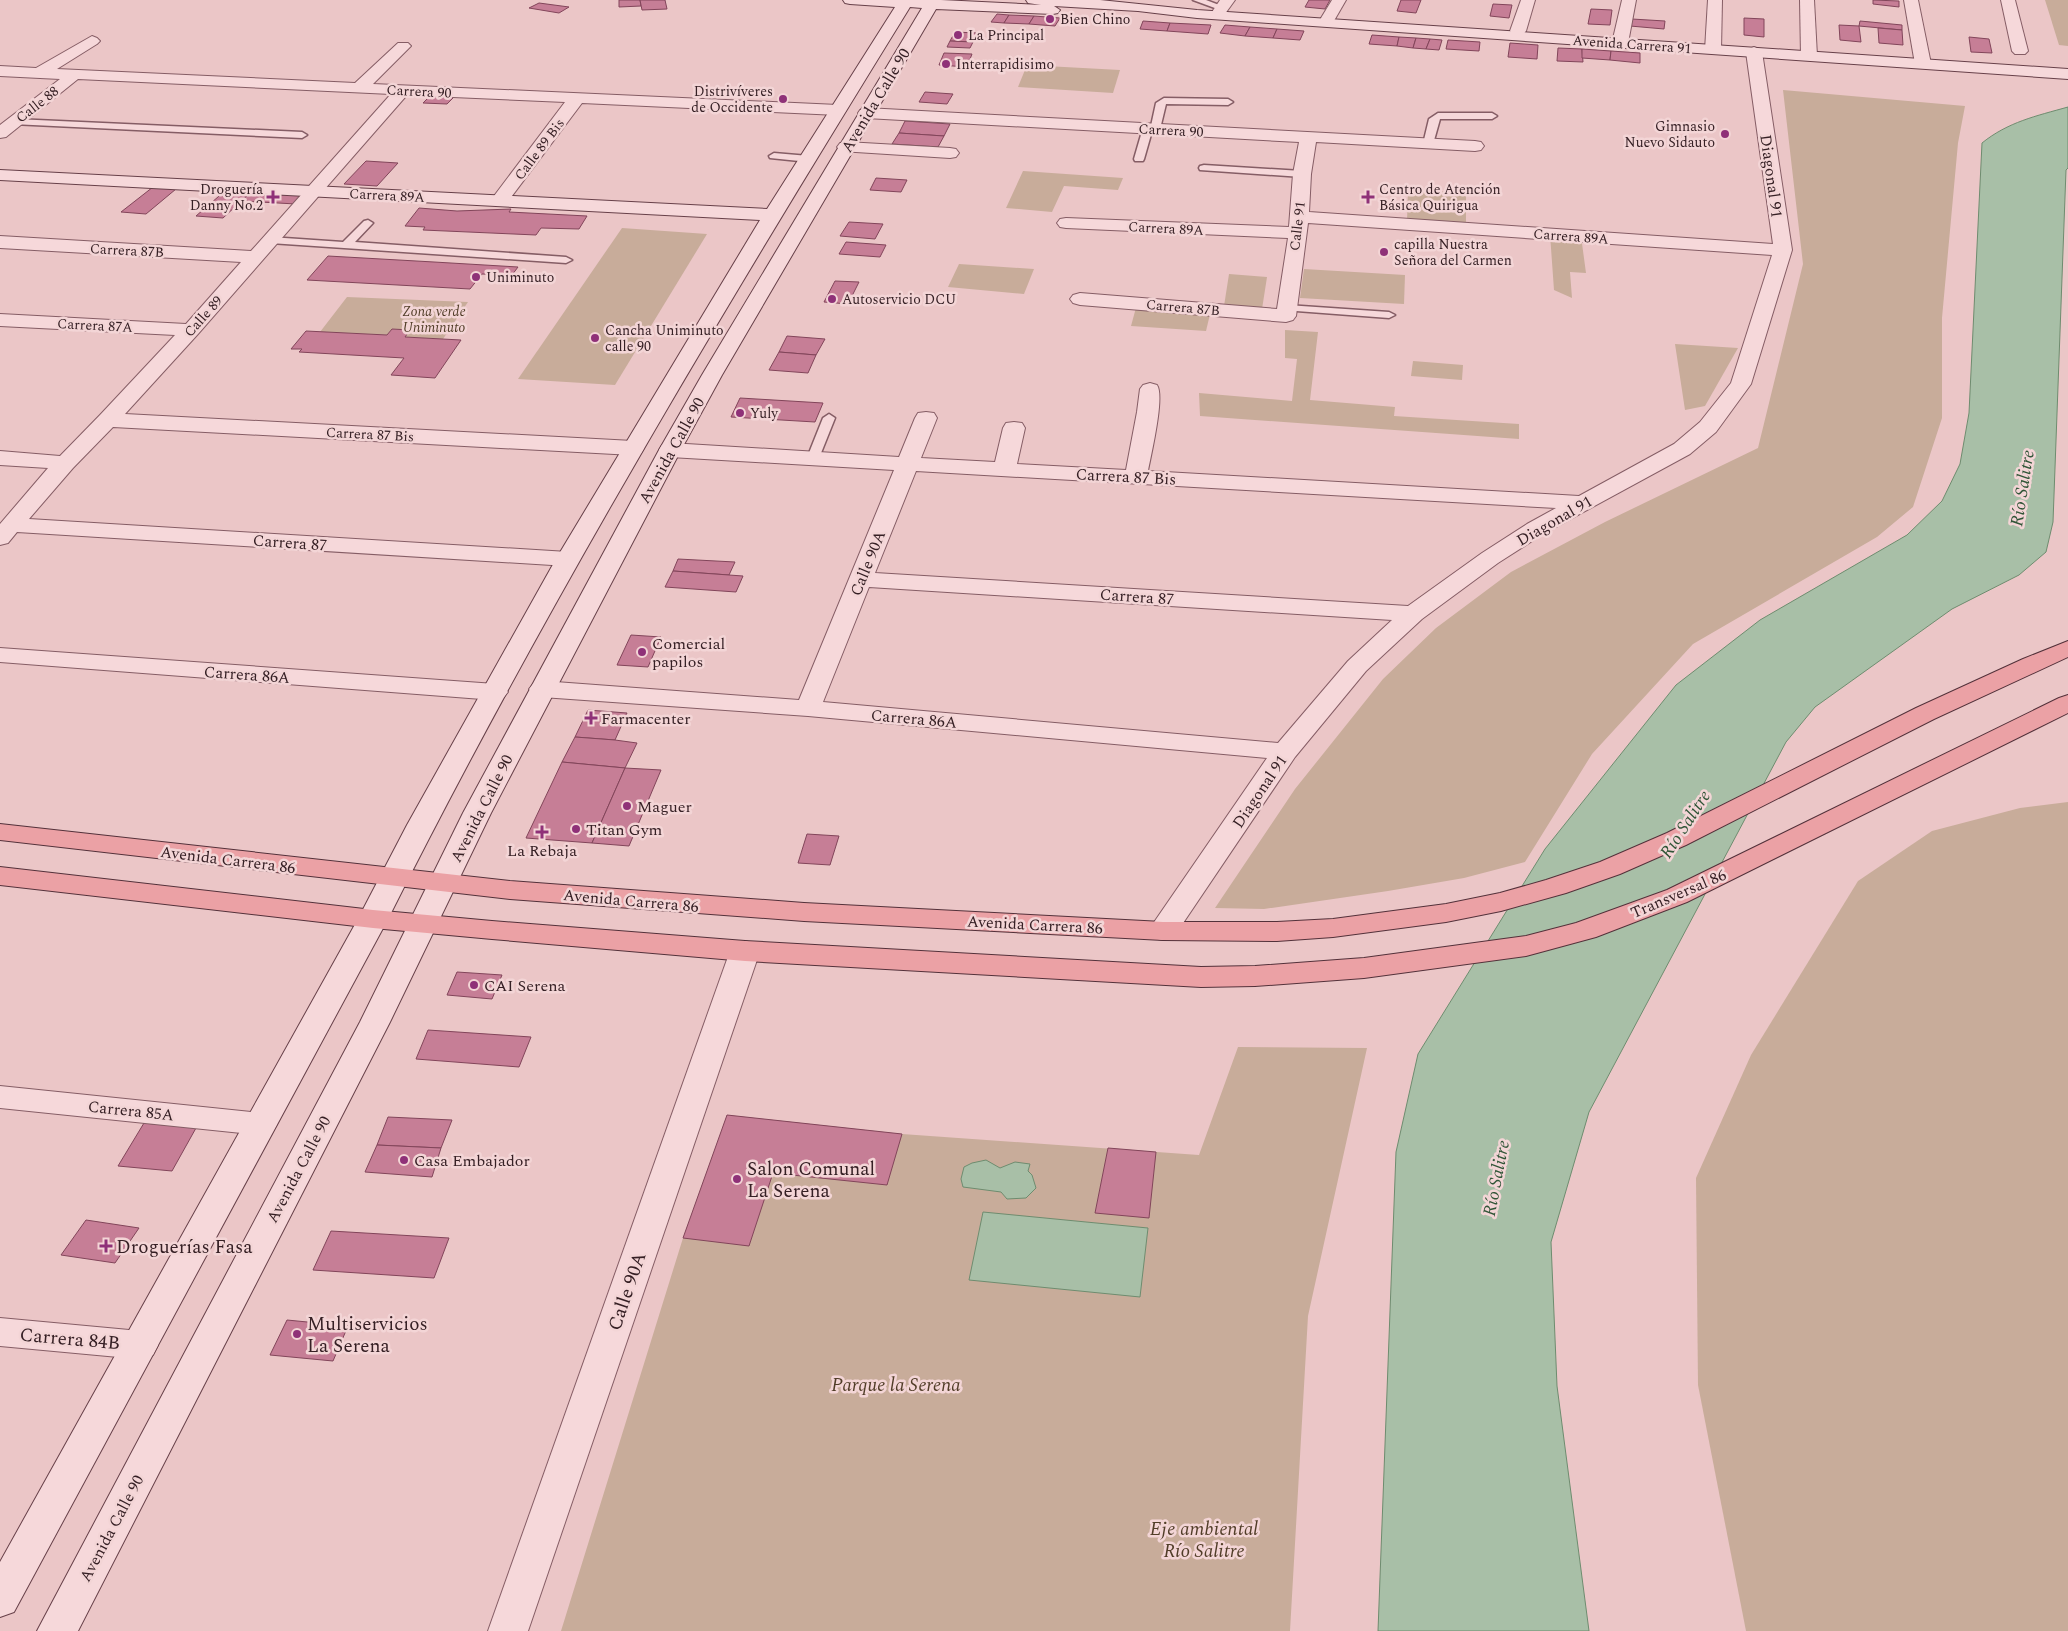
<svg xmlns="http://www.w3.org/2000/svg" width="2068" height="1631" font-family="Spectral,serif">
	<rect width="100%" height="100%" fill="#ebc6c7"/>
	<g fill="#c8ac9a">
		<polygon points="2045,0 2068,0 2068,46 2059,45"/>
		<polygon points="1027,65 1120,70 1113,93 1018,87"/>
		<polygon points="1783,90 1965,106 1958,143 1942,318 1942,418 1913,507 1877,537 1693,644 1592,754 1525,862 1464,878 1388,891 1264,909 1215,908 1295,789 1383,679 1436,628 1511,572 1605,522 1758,448 1803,264"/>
		<polygon points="1023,171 1123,178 1118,190 1064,186 1052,212 1006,208"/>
		<polygon points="1408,189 1466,193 1466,226 1407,222"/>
		<polygon points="622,228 707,234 615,385 518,379"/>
		<polygon points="1550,234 1581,236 1586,273 1570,272 1572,298 1554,290"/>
		<polygon points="959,264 1034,269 1024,294 948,287"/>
		<polygon points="1304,269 1405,275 1404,304 1300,298"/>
		<polygon points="1229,274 1267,277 1262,309 1224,306"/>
		<polygon points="347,297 468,302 443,339 405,337 410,330 392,329 387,335 320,332"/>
		<polygon points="1137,304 1211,310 1206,331 1131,326"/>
		<polygon points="1285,330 1318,332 1310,400 1395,407 1394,416 1519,424 1519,439 1200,416 1199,393 1292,401 1297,359 1285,358"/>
		<polygon points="1675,344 1738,348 1705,406 1685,410"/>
		<polygon points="1413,361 1463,365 1462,380 1411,376"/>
		<polygon points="2068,802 2068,1631 1746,1631 1698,1385 1696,1178 1751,1055 1858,881 1932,831 2020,808"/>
		<polygon points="1238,1047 1367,1048 1308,1316 1290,1631 561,1631 683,1238 727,1115 902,1134 1199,1155"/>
	</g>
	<g fill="#a8bfa7" stroke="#6e8c6f">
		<path d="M2068,107V168L2066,170L2053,522L2046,552L2019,575L1952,609L1815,707L1786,742L1589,1112L1551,1242L1557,1386L1589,1631H1378L1396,1152L1418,1054L1545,849L1676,685L1760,620L1907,535L1942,501L1960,464L1969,413L1982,143C2008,122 2036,116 2068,107Z"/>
		<polygon points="986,1160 1000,1168 1015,1162 1030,1164 1028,1171 1032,1175 1036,1188 1026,1198 1007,1199 1001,1192 963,1187 961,1179 964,1167 972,1163"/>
		<polygon points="983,1212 1148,1228 1140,1297 969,1280"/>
	</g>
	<g fill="#c67e96" stroke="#82455a">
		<polygon points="619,0 640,0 641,6 619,7"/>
		<polygon points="640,0 665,0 667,9 642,10"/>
		<polygon points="1309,0 1330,0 1325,9 1305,7"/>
		<polygon points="1401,0 1421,0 1416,13 1397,11"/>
		<polygon points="1873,0 1899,1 1899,7 1873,4"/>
		<polygon points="539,3 569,7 559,13 529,8"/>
		<polygon points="1493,4 1512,5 1509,18 1490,16"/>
		<polygon points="1591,9 1612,10 1610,25 1588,24"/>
		<polygon points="997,14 1009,15 1004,23 991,22"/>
		<polygon points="1009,15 1034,16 1029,24 1004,23"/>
		<polygon points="1034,16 1060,18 1055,26 1029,24"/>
		<polygon points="1744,18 1764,19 1764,37 1744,35"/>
		<polygon points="1632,19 1665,21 1664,29 1630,26"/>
		<polygon points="1143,21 1170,23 1167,31 1140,29"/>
		<polygon points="1860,21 1902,25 1902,30 1859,26"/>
		<polygon points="1170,23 1211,25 1208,34 1167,31"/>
		<polygon points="1225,25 1250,27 1245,36 1220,33"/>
		<polygon points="1839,25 1859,26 1861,42 1840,40"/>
		<polygon points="1250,27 1277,29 1273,38 1245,36"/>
		<polygon points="1878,28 1902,30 1903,45 1879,43"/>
		<polygon points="1277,29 1304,31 1300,40 1273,38"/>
		<polygon points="955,32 976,33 973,42 950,41"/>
		<polygon points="1372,35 1399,37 1397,46 1369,44"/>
		<polygon points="1399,37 1416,38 1413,48 1397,46"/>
		<polygon points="1969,37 1989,39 1992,53 1971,52"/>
		<polygon points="1416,38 1430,39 1426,49 1413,48"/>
		<polygon points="1430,39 1442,40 1439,50 1426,49"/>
		<polygon points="1448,40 1480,42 1479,51 1446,49"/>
		<polygon points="950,41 973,42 970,48 947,47"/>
		<polygon points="1510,43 1538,45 1537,59 1508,57"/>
		<polygon points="1558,48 1582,49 1583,62 1557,61"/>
		<polygon points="1582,49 1611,51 1610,60 1582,58"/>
		<polygon points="1611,51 1640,53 1640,63 1610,60"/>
		<polygon points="944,53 972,54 967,67 939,65"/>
		<polygon points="925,92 953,94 947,104 919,102"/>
		<polygon points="435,95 455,96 447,104 423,103 429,97"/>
		<polygon points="905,121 950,124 944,136 899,133"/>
		<polygon points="899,133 944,136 938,147 892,144"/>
		<polygon points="366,161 398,163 377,186 344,184"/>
		<polygon points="876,178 907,180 901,192 870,190"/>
		<polygon points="153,187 176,189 146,214 121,212"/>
		<polygon points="226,190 251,192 223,218 196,216"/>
		<polygon points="251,192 305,195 296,204 242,201"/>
		<polygon points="419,208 457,211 511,209 509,212 587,216 579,229 541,228 536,235 423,230 425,227 405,226"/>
		<polygon points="849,222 883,224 875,239 840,236"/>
		<polygon points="846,242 886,245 880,257 839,254"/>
		<polygon points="328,256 434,262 518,267 512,275 482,274 470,289 307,280"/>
		<polygon points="835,281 859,282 848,304 824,302"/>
		<polygon points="392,329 410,330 405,337 461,340 435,378 391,375 404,358 299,352 302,349 291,349 306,331 387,335"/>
		<polygon points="787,336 825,339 816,355 779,352"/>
		<polygon points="779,352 816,355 808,373 769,370"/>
		<polygon points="740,398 823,403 815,422 731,417"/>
		<polygon points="678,559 735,562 729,575 673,571"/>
		<polygon points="673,571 743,576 736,592 665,587"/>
		<polygon points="631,635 661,637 648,667 617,665"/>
		<polygon points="588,710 627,713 615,740 575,737"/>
		<polygon points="575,737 615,740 637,743 625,768 562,762"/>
		<polygon points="562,762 625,768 592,843 526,838"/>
		<polygon points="625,768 661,770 629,846 592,843"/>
		<polygon points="807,834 839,836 830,865 798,863"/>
		<polygon points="457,972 502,975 492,999 447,995"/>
		<polygon points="428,1030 531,1037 519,1067 416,1059"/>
		<polygon points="727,1115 902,1134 887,1185 773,1173 749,1246 683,1238"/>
		<polygon points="388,1117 452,1120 441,1148 377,1145"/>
		<polygon points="144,1123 196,1128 172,1171 118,1166"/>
		<polygon points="377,1145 441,1148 432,1177 365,1172"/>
		<polygon points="1108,1148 1156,1152 1149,1218 1095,1213"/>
		<polygon points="86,1220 139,1228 115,1263 61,1255"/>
		<polygon points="331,1231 449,1238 434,1278 313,1270"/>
		<polygon points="287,1320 348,1326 333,1361 270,1355"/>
	</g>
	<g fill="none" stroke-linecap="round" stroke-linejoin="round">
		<defs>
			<g id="lane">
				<polygon points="1193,0 1206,0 1227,8 1223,11"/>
				<polygon points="1164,98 1228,99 1233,102 1228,105 1166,104 1160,129 1158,131 1152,131 1144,159 1143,161 1135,161 1134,159 1143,128 1145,126 1151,126 1156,103"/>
				<polygon points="1438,113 1492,113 1497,116 1492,119 1440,119 1433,144 1428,147 1424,146 1423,144 1429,119"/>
				<polygon points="15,119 302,132 307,135 302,138 12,124 10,122"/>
				<polygon points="774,153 809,156 814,159 809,162 770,158 769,156"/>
				<polygon points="1204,165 1302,171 1307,174 1302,177 1200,170 1199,168 1200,166"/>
				<polygon points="368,220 373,223 355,242 566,257 572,260 566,263 270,243 265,240 270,237 343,242 364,221"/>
				<polygon points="1287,305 1389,312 1395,315 1389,318 1283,310 1281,308 1283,306"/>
				<polygon points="829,414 835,418 819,458 813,462 808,461 807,458 823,418"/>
			</g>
			<g id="street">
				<polygon points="1220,0 1235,0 1222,18 1212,18 1210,15"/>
				<polygon points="1332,0 1346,0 1331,26 1321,26 1318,23"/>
				<polygon points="1521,0 1535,0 1526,31 1523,34 1513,34 1510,31"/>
				<polygon points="1622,0 1636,0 1628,43 1625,46 1615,46 1612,43"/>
				<polygon points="1708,0 1722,0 1721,50 1718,53 1708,53 1705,50"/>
				<polygon points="1800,0 1814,0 1817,56 1815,59 1803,59 1801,56"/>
				<polygon points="1904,0 1918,0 1931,64 1929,67 1917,67 1915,64"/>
				<polygon points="2001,0 2015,0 2028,51 2025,54 2015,54 2012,51"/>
				<polygon points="92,36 97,38 100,41 97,44 57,69 355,83 398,43 408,43 411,46 373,84 838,105 844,107 846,110 844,113 838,115 582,103 506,204 500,205 494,204 491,200 565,102 407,95 198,334 125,414 633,441 641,443 644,448 641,453 633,455 113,427 73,468 29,519 568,552 576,554 580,559 576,564 568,566 17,532 8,543 0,545 0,524 48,468 0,465 0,451 60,456 100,415 175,335 0,326 0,314 186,324 241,262 0,248 0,236 251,251 391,94 78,79 6,137 0,138 0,125 60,79 0,76 0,66 36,68"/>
				<path d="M1754,47L1759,49L1762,52L1792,250L1751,384L1716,432L1690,454L1543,534L1498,563L1422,619L1366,671L1295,757L1173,938L1163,940L1153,938L1148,931L1267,758L808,716L542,697L533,694L529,689L533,684L542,681L799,700L894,470L670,457L662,455L659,450L662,445L670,443L899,457L915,418L918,413L926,412L934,413L937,418L921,458L995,462L1003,428L1006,423L1014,422L1022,423L1025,428L1017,464L1126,470L1137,412L1140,389L1143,385L1150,383L1157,385C1165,396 1151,455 1148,471L1579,496L1674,444L1700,422L1731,383L1772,255L1308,223L1296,316L1293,320L1286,322L1080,305L1073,303L1070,299L1073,295L1080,293L1277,309L1288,238L1066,228L1060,227L1057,223L1060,219L1066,218L1289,227L1293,174L1299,142L866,118L860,116L858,113L860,110L866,108L1475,141L1481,142L1484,146L1481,150L1475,151L1316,142L1311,174L1309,212L1773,244L1746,52L1749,49ZM916,471L1556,508L1527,524L1482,553L1408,606L875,573ZM869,587L1392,620L1348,661L1278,743L823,702Z"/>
				<polygon points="846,142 950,148 956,149 959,153 956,157 950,158 840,151 837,147 840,143"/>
				<polygon points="0,648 495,684 504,687 508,692 504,697 495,700 0,662"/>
				<polygon points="745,941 755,944 760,951 528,1631 488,1631 730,951 735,944"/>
				<polygon points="0,1086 261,1113 272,1116 277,1124 272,1132 261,1135 0,1108"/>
				<polygon points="0,1318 140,1331 153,1335 158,1345 153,1355 140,1359 0,1346"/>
			</g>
			<path id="secondary" d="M843,0H941L1041,5L1028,3L1026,0H1100L1197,10L2068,69V79L1197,18L1138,11L1054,6L1060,10L1058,13L1053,14L936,9L722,375L681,450L491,813L390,1022L78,1631H37L360,1022L463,813L659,450L702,375L922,8L910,7C726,305 545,606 388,919L14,1612L0,1617V1562L358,919L407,825L556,559L760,220L0,180V170L767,209L895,7L850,4L845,3Z"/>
			<g id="primary">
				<polygon points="2068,641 2068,657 1934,719 1686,845 1620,874 1566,893 1501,911 1446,922 1333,937 1277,941 1163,940 804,921 510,899 0,840 0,824 510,881 804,903 1163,922 1277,922 1333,919 1446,904 1500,893 1546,880 1600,862 1667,833 1916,708 2023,659"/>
				<polygon points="2068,695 2068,713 1687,902 1596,937 1526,956 1364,978 1255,986 1201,987 745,961 492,939 373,928 0,885 0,867 373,910 492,921 745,941 1201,967 1255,966 1364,958 1526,936 1576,923 1667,890 2059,698"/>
			</g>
		</defs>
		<use href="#lane" stroke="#855d65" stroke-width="3"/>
		<use href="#street" stroke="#855d65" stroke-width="2"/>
		<use href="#secondary" stroke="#674049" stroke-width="2"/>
		<use href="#primary" stroke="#53313a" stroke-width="2"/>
		<use href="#lane" fill="#f6d8da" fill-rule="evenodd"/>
		<use href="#street" fill="#f6d8da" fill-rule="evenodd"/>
		<use href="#secondary" fill="#f6d8da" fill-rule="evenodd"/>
		<use href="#primary" fill="#eba1a5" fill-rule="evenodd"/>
	</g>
	<g fill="#8f3178" stroke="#f3d5d6" stroke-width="2">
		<circle cx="1050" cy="19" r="5"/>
		<circle cx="958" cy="35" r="5"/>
		<circle cx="946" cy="64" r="5"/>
		<circle cx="783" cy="99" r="5"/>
		<circle cx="1725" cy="134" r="5"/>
		<path d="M270.5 189.5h5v5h5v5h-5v5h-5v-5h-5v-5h5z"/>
		<path d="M1365.5 189.5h5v5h5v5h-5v5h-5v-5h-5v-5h5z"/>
		<circle cx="1384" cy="252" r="5"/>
		<circle cx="476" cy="277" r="5"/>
		<circle cx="832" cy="299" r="5"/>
		<circle cx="595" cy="338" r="5"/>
		<circle cx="740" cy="413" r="5"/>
		<circle cx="642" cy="652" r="5"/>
		<path d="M588.5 710.5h5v5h5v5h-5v5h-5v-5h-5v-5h5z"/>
		<circle cx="627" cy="806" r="5"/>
		<circle cx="576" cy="829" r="5"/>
		<path d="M539.5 824.5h5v5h5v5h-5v5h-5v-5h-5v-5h5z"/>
		<circle cx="474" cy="985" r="5"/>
		<circle cx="404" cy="1160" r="5"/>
		<circle cx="737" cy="1179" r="5"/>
		<path d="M103.5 1238.5h5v5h5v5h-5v5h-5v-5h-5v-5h5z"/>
		<circle cx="297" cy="1334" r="5"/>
	</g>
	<g text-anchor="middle" stroke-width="5" stroke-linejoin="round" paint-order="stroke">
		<g font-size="14" fill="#362025" stroke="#f3d5d6" text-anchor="start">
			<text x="1060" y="24">Bien Chino</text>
			<text x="968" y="40">La Principal</text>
			<text x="956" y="69">Interrapidisimo</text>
			<text x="773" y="96" text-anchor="end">Distrivíveres<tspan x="773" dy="16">de Occidente</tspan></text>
			<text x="1715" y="131" text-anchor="end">Gimnasio<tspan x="1715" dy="16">Nuevo Sidauto</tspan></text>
			<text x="263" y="194" text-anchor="end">Droguería<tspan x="263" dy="16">Danny No.2</tspan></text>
			<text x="1379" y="194">Centro de Atención<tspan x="1379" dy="16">Básica Quirigua</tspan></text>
			<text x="1394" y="249">capilla Nuestra<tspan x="1394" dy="16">Señora del Carmen</tspan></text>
			<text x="486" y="282">Uniminuto</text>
			<text x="842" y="304">Autoservicio DCU</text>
			<text x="605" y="335">Cancha Uniminuto<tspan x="605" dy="16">calle 90</tspan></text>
			<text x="750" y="418">Yuly</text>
		</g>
		<g font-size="14" fill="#362025" stroke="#f3d5d6">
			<text transform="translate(1632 44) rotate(4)" y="5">Avenida Carrera 91</text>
			<text transform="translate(419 91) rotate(3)" y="5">Carrera 90</text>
			<text transform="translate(37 104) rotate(-38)" y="5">Calle 88</text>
			<text transform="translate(1171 130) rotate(3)" y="5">Carrera 90</text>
			<text transform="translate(539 149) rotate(-53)" y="5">Calle 89 Bis</text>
			<text transform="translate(387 195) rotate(3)" y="5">Carrera 89A</text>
			<text transform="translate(1297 226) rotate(-83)" y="5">Calle 91</text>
			<text transform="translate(1166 228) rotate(3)" y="5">Carrera 89A</text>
			<text transform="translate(1571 236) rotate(4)" y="5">Carrera 89A</text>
			<text transform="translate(127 250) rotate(3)" y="5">Carrera 87B</text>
			<text transform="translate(1183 307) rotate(5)" y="5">Carrera 87B</text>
			<text transform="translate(203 316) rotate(-48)" y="5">Calle 89</text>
			<text transform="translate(95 325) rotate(3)" y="5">Carrera 87A</text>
			<text transform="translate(370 434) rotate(3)" y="5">Carrera 87 Bis</text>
		</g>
		<g font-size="14" font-style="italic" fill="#513d28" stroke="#f3d5d6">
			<text x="434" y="316">Zona verde<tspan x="434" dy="16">Uniminuto</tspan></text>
		</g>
		<g font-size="16" fill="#362025" stroke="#f3d5d6">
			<text transform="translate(875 100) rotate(-59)" y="6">Avenida Calle 90</text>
			<text transform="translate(1772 176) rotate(82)" y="6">Diagonal 91</text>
			<text transform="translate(671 450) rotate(-61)" y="6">Avenida Calle 90</text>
			<text transform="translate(1126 476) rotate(3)" y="6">Carrera 87 Bis</text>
			<text transform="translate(1554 520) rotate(-30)" y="6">Diagonal 91</text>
			<text transform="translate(290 542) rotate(4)" y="6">Carrera 87</text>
			<text transform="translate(867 563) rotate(-68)" y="6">Calle 90A</text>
			<text transform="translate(1137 596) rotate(4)" y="6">Carrera 87</text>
			<text transform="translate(247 674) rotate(4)" y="6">Carrera 86A</text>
			<text transform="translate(914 718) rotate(5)" y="6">Carrera 86A</text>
			<text transform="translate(1259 791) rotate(-56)" y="6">Diagonal 91</text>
			<text transform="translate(481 808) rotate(-63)" y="6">Avenida Calle 90</text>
			<text transform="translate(228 859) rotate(7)" y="6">Avenida Carrera 86</text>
			<text transform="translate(1678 893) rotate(-23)" y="6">Transversal 86</text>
			<text transform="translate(631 900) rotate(5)" y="6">Avenida Carrera 86</text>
			<text transform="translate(1035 924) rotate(3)" y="6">Avenida Carrera 86</text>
			<text transform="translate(131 1110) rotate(6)" y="6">Carrera 85A</text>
			<text transform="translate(298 1169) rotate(-62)" y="6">Avenida Calle 90</text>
			<text transform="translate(111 1528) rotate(-62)" y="6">Avenida Calle 90</text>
		</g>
		<g font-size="16" fill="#362025" stroke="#f3d5d6" text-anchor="start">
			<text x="652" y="649">Comercial<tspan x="652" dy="18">papilos</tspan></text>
			<text x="601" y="724">Farmacenter</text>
			<text x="637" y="812">Maguer</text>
			<text x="586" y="835">Titan Gym</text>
			<text x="542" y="856" text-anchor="middle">La Rebaja</text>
			<text x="484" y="991">CAI Serena</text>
			<text x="414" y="1166">Casa Embajador</text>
		</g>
		<g font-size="18" font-style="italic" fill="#305537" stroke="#f3d5d6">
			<text transform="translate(2022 488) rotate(-81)" y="6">Río Salitre</text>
			<text transform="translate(1685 824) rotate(-57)" y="6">Río Salitre</text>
			<text transform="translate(1496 1178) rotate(-79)" y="6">Río Salitre</text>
		</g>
		<g font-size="19" fill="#362025" stroke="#f3d5d6" text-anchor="start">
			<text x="747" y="1175">Salon Comunal<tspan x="747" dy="22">La Serena</tspan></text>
			<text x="116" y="1253">Droguerías Fasa</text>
			<text x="307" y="1330">Multiservicios<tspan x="307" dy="22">La Serena</tspan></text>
		</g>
		<g font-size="19" fill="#362025" stroke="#f3d5d6">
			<text transform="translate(626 1291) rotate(-71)" y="7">Calle 90A</text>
			<text transform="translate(70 1338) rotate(5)" y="7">Carrera 84B</text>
		</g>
		<g font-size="19" font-style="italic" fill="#513d28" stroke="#f3d5d6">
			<text x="896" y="1391">Parque la Serena</text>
			<text x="1204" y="1535">Eje ambiental<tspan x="1204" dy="22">Río Salitre</tspan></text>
		</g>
	</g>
</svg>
